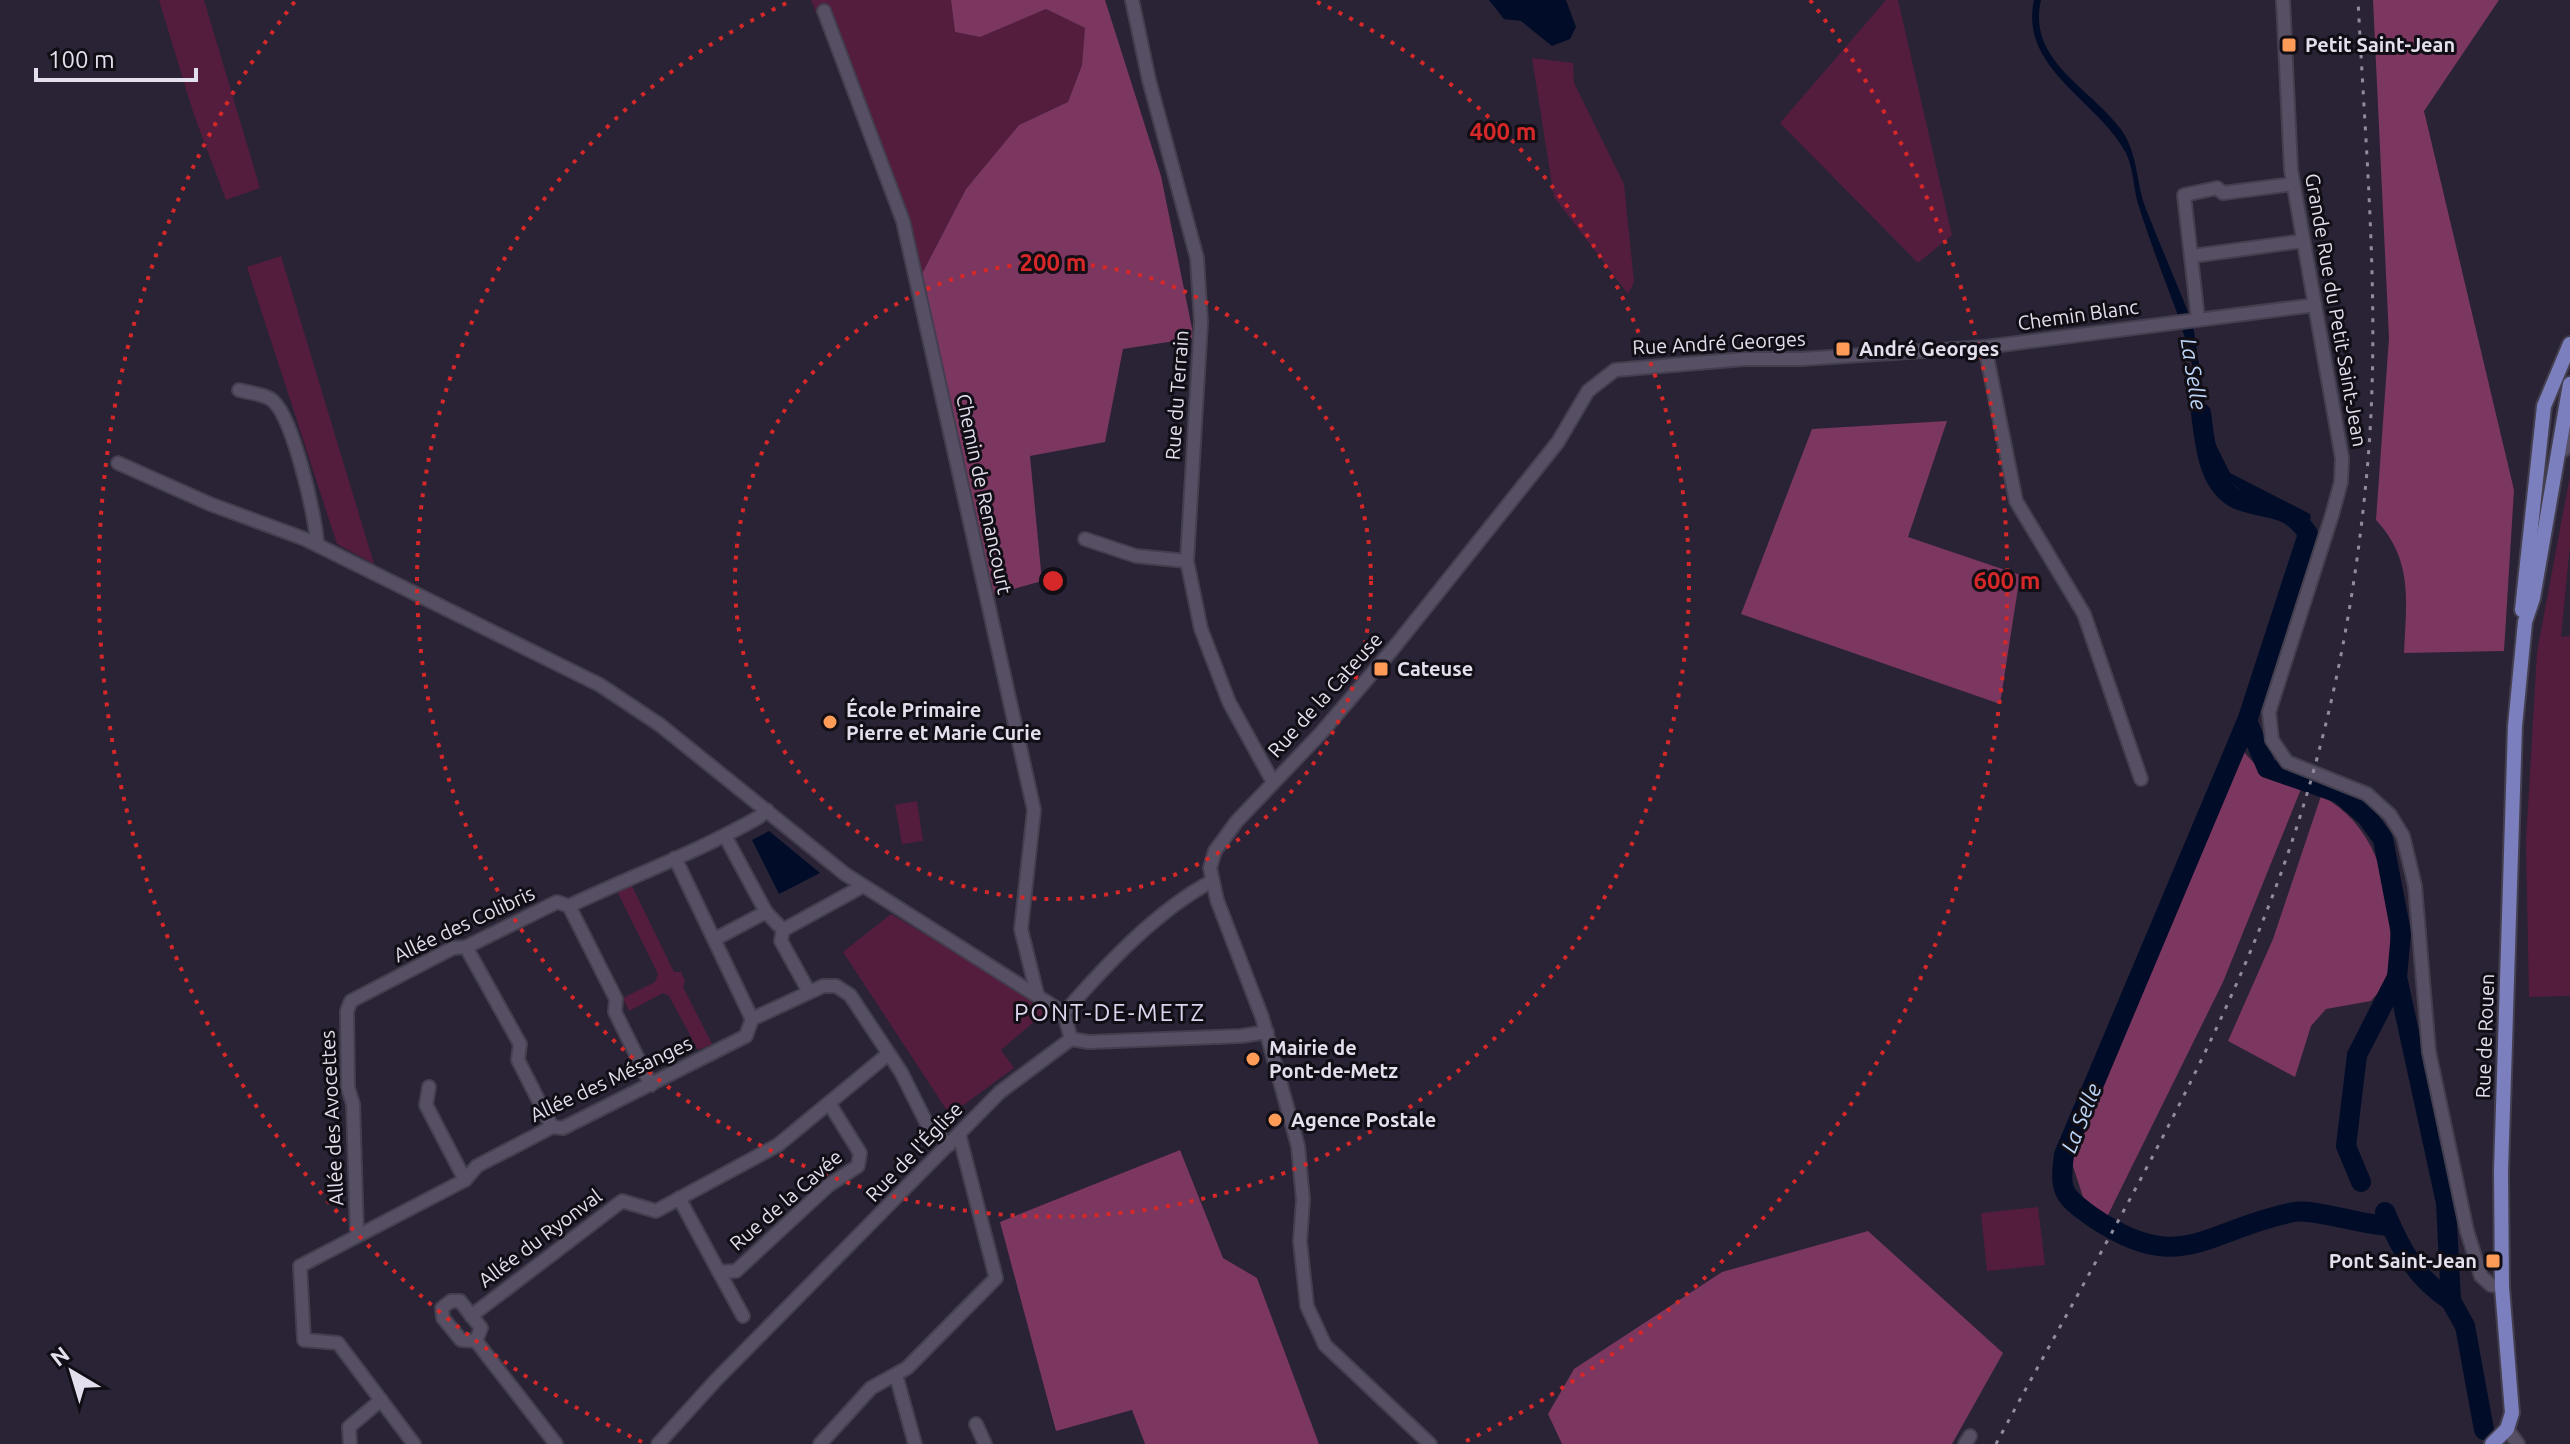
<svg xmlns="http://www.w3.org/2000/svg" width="2570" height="1444" font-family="Ubuntu,sans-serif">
	<rect width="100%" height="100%" fill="#292335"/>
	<g fill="#541d3e">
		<polygon points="159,0 204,0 260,188 226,200 193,112"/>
		<polygon points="811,0 951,0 955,32 979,37 1046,9 1085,28 1082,65 1068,102 1019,125 966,189 912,293 891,200"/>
		<polygon points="1886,0 1898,0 1952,235 1918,263 1780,123"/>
		<polygon points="1532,58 1573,63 1574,83 1624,184 1634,282 1628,294 1554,197"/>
		<polygon points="281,256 374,564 337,544 247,267"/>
		<polygon points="2570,476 2570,545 2561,637 2570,636 2570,996 2529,997 2526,842 2537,652"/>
		<polygon points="917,801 923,841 902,844 895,805"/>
		<polygon points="630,882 674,972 681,972 685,981 683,987 712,1044 698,1050 669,996 663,993 629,1011 623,998 655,982 658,974 616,889"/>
		<polygon points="891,914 1049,1009 1001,1050 1014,1068 950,1115 843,952"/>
		<polygon points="2038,1207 2045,1265 1987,1271 1981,1213"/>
	</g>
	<g fill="#7b375f">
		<polygon points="951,0 1105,0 1161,176 1194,338 1123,349 1105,442 1030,456 1042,581 982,598 912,293 966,189 1019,125 1068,102 1082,65 1085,28 1046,9 980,37 955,32"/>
		<path d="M2373,0H2499L2424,111L2514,490L2504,651L2404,653C2406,602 2414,561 2376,520L2389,338Z"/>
		<polygon points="1947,421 1908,537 2020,575 2000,704 1741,614 1812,429"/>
		<polygon points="2241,749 2265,775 2301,789 2223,982 2107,1217 2083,1197 2070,1157"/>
		<path d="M2321,796C2376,824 2392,888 2390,945C2390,954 2392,968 2390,976C2387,985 2376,994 2371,1001L2326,1009L2311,1026L2295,1077L2228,1041L2273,939Z"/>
		<polygon points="1180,1150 1223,1258 1257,1278 1319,1444 1145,1444 1132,1410 1056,1431 1000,1222"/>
		<polygon points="1868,1231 2003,1353 1952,1444 1562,1444 1548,1414 1574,1369 1722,1272"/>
	</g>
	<g fill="#000c28">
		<polygon points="1489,0 1566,0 1576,27 1570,39 1552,46 1521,21 1504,19"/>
		<path d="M2034,0H2041C2027,60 2089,87 2120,128C2139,154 2135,181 2146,209C2160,245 2176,281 2190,317L2179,318C2165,281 2151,244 2139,207C2133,189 2134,170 2126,153C2099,101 2019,69 2034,0Z"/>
		<path d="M2193,325L2209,431L2230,473L2310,514L2311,519C2168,476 2220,434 2181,326Z"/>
		<polygon points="769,831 820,873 779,894 752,840"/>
	</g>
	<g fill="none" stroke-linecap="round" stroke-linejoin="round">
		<g stroke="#000c28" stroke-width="20">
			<path d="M2201,413C2205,442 2207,486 2239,500C2268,511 2288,503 2308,534L2247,721L2267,768L2339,793L2367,817L2383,839L2401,933L2397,977L2446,1203L2451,1301L2465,1326L2484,1430"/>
			<path d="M2247,721L2064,1155C2059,1191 2063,1196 2091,1216C2181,1278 2204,1230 2294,1212C2314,1208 2364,1226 2391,1226"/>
			<polyline points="2361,1182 2346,1146 2357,1055 2397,977"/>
			<path d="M2385,1212C2401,1250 2416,1278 2451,1301"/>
		</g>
		<defs>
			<g id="minor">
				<polyline points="1132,0 1149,80 1197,258 1201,322 1187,561 1201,629 1229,702 1273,782"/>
				<polyline points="2283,0 2291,170 2342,458 2341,482 2332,515 2269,712 2272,740 2287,762 2367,794 2390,815 2403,836 2415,886 2429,1052 2467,1231 2481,1276 2491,1285 2502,1287"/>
				<polyline points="824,11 903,221 1034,810 1021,929 1037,994"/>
				<polyline points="2192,256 2303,241"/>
				<polyline points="2198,319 2184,195 2217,188 2223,193 2293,184"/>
				<polyline points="1985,347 2016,501 2084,614 2141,779"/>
				<path d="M239,390C249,393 267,394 274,402C293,420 316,516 317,544"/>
				<polyline points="2564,450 2570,428"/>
				<polyline points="118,463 210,504 305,539 600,685 660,725 845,874 1064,1013 1071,1039"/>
				<polyline points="1085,539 1136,556 1187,561"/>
				<polyline points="725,836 766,912 783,930 781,941 808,990"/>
				<polyline points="675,858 752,1019"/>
				<polyline points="569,906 616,999 615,1012 651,1085"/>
				<polyline points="783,930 863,886"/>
				<polyline points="715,939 766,912"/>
				<polyline points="466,947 520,1044 518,1060 552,1127"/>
				<path d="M1064,1013C1106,965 1156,911 1212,881"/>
				<polyline points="429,1087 426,1105 465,1180"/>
				<polyline points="679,1198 719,1272 736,1271 829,1185 858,1166 860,1153 829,1103"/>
				<path d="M357,1235L353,1104L348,1088L347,1011L351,1001L453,948L466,947L557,902L569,906C632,876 698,852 759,817L767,810"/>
				<polyline points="719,1272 743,1316"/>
				<polygon points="451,1301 460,1301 481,1328 476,1341 461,1340 443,1318 442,1308"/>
				<polyline points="471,1316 622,1201 656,1211 778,1145 887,1055"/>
				<polyline points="476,1341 556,1444"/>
				<polyline points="896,1375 915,1444"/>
				<polyline points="976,1424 985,1444"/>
				<polyline points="2507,1429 2518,1444"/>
				<polyline points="350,1444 349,1427 381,1400"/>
				<polyline points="414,1444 338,1343 304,1340 300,1266 465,1180 477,1166 552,1127 563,1128 746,1036 752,1019 823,986 836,986 850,995 901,1072 927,1124 949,1145"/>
				<polyline points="658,1444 716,1380 1000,1092 1071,1039 1089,1042 1241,1036 1267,1032"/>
				<polyline points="820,1444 871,1388 907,1368 996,1278 959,1134"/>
				<polyline points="1430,1444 1325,1345 1307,1306 1300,1241 1303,1200 1298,1146 1262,1017 1217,900 1210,868 1215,851 1237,821 1321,733 1392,650 1558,442 1588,391 1615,370 1744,359 1801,359 1985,347 2315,305"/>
				<polyline points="1965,1444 1970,1436"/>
			</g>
			<g id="major">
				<polyline points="2522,610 2544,406 2570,344"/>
				<polyline points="2492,1444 2507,1429 2512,1413 2502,1287 2501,1171 2515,726 2525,622 2533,598 2570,384"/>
			</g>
		</defs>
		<use href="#minor" stroke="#443f4f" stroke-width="16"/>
		<use href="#major" stroke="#443f4f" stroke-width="18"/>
		<use href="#minor" stroke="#575065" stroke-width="12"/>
		<use href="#major" stroke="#7c7fbd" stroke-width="14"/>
		<path stroke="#918c9b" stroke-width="3" stroke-dasharray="4 8" stroke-linecap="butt" d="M1996,1444C2094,1261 2205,1079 2277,884C2325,755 2353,618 2366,482C2382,322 2366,160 2358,0"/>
	</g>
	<g fill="none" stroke="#d62828" stroke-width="4" stroke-dasharray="4 8">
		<circle cx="1053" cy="581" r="318"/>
		<path d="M1317 2A636 636 0 1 1 789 2"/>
		<path d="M642 1442A954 954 0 0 1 296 0M1810 0A954 954 0 0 1 1464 1442"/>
	</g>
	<g fill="#fe9c57" stroke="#110e16" stroke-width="3">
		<rect x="2281" y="37" width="16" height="16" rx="4"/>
		<rect x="1835" y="341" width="16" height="16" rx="4"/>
		<rect x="1373" y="661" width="16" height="16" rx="4"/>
		<circle cx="830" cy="722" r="8"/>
		<circle cx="1253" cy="1059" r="8"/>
		<circle cx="1275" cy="1120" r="8"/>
		<rect x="2485" y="1253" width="16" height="16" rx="4"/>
	</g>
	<g text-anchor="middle" stroke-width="6" stroke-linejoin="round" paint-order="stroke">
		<g font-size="20" font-weight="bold" fill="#e3dfec" stroke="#110e16" text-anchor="start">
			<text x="2305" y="52">Petit Saint-Jean</text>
			<text x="1859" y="356">André Georges</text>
			<text x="1397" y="676">Cateuse</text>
			<text x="846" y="717">École Primaire<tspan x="846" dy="23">Pierre et Marie Curie</tspan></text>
			<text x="1269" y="1055">Mairie de<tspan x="1269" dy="23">Pont-de-Metz</tspan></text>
			<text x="1291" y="1127">Agence Postale</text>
			<text x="2477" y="1268" text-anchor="end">Pont Saint-Jean</text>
		</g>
		<g font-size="20" fill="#e3dfec" stroke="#110e16">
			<text transform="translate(2336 310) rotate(80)" y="7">Grande Rue du Petit Saint-Jean</text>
			<text transform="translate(2078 315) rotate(-8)" y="7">Chemin Blanc</text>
			<text transform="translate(1719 343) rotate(-3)" y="7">Rue André Georges</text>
			<text transform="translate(1177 395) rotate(-86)" y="7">Rue du Terrain</text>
			<text transform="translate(984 494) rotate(78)" y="7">Chemin de Renancourt</text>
			<text transform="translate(1325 695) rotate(-48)" y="7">Rue de la Cateuse</text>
			<text transform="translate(464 924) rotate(-25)" y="7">Allée des Colibris</text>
			<text transform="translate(2485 1036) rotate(-88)" y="7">Rue de Rouen</text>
			<text transform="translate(611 1079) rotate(-25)" y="7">Allée des Mésanges</text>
			<text transform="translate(332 1118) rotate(-93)" y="7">Allée des Avocettes</text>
			<text transform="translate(914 1152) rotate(-46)" y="7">Rue de l'Église</text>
			<text transform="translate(786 1200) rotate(-41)" y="7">Rue de la Cavée</text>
			<text transform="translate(540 1238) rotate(-37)" y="7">Allée du Ryonval</text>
		</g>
		<g font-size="22" font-style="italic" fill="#bcd5f7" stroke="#110e16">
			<text transform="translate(2194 374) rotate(81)" y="8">La Selle</text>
			<text transform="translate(2081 1118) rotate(-68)" y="8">La Selle</text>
		</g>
		<g font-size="24" letter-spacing="2" fill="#dcd4ed" stroke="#110e16">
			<text x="1110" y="1021">PONT-DE-METZ</text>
		</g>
	</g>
	<circle cx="1053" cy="581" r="12" fill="#d62828" stroke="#110e16" stroke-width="4"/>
	<g font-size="24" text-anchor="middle" font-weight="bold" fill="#d62828" stroke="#110e16" stroke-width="6" stroke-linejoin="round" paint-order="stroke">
		<text x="1503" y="140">400 m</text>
		<text x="1053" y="271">200 m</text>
		<text x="2007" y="589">600 m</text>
	</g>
	<g transform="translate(72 1372) rotate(322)" stroke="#110e16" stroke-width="6" paint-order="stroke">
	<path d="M0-6L14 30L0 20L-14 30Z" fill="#e3dfec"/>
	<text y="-12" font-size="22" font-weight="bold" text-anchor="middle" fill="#e3dfec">N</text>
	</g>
	<path d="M36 68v12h160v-12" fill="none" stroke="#e3dfec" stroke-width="4"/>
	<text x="48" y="68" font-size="24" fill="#e3dfec" stroke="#110e16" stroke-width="6" paint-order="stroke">100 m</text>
</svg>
